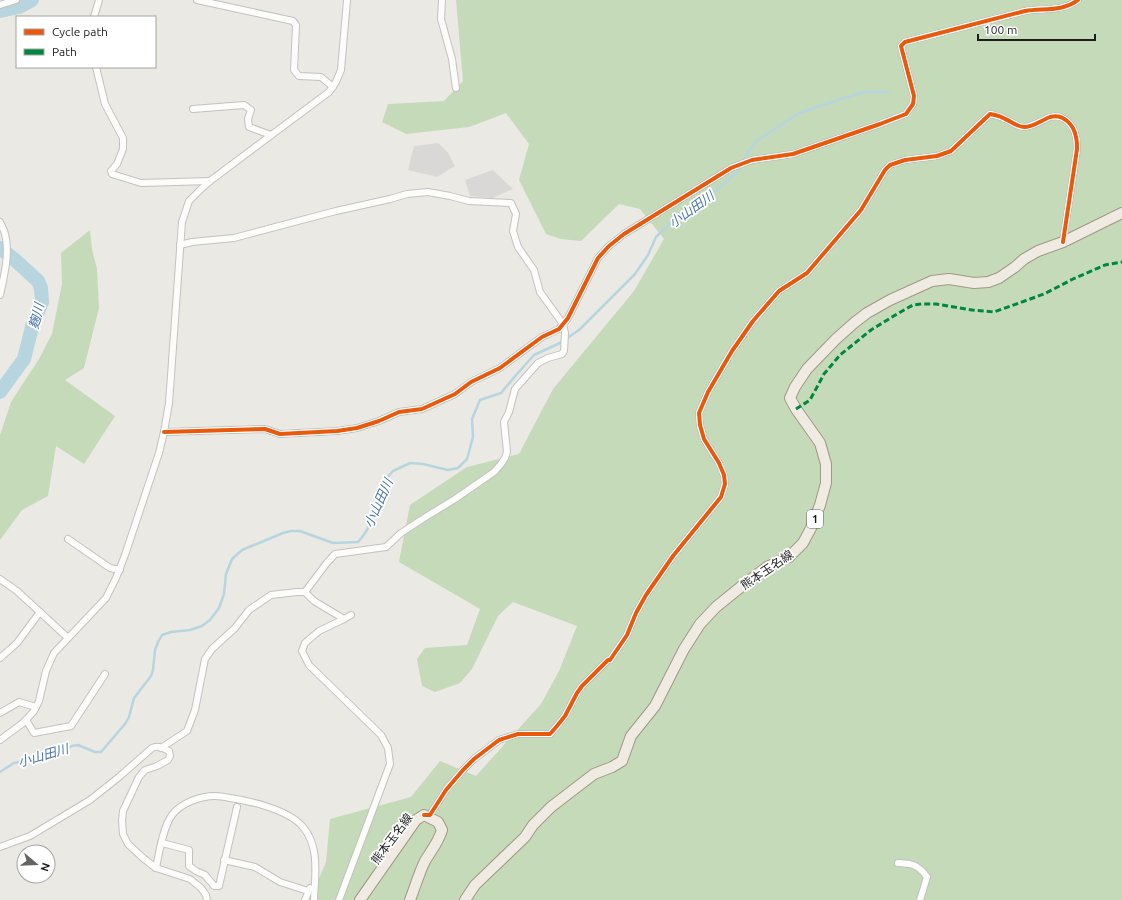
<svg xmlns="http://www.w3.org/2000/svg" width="1122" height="900" font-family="Ubuntu,'Noto Sans JP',sans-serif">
	<rect width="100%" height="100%" fill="#ebe9e4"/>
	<g fill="#dad8d6">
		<polygon points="438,143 448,153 455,166 437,177 408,170 414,146"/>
		<polygon points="493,170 513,189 492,198 470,196 465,180"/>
	</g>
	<g fill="#c4dab9">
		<polygon points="456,0 1122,0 1122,900 310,900 326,862 330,819 411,797 440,761 476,776 541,704 559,671 577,626 513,602 498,616 472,669 460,683 435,692 422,686 417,659 425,648 467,645 480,609 399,562 410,505 467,467 519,454 553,389 634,291 664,239 640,209 619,204 581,241 561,239 546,234 519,180 529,144 506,113 469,127 406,134 382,122 388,104 444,101 463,81"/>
		<polygon points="90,230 92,249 97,269 99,308 84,368 65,380 115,416 84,464 56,446 48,496 22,510 0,540 0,435 11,402 39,359 52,334 62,284 61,253"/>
	</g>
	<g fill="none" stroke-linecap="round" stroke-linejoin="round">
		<g stroke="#b6d5df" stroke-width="2.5">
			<polyline points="743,161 755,142 799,113 844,98 865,92 888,92"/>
			<path d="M0,772L14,763L55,754L72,746L78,745L95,752H101L125,724L129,717L134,698L151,676L153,670L155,650L158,642L162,635L171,632L190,630L202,626L210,620L219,608L224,594L226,574L232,559L242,550L283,533L291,531H300L333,543L358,542C373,526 377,505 384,484L386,479L393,471L410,463L423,464L448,470L458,468L467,459L473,437L472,419L480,400L501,393L517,374L534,355L560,343L579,330L635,274L648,255L656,237L674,219L717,190L737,172L741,166"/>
		</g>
		<g stroke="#b6d5df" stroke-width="14">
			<polyline points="0,11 19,7 32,0"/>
			<polyline points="0,248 15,260 38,281 41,288 42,302 32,327 24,359 0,392"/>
		</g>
		<defs>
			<g id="minor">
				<polyline points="197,0 293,21 296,25 294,70 299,76 321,77 333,87"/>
				<polyline points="442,0 441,19 452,59 456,88"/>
				<polyline points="0,5 16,0"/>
				<polyline points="94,17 99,0"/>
				<polyline points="96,67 105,104 123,138 123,149 117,164 111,171 112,174 141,183 210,181"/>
				<polyline points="193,109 244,105 251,110 248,119 249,127 271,135"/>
				<path d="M0,222C2,226 4,230 5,234C10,252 4,277 0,295"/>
				<polyline points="180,245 192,242 234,238 336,211 390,199 407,194 428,192 450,196 469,201 511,203 516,214 513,231 518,247 534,270 540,292 563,324 565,333 564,351 562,354 548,358 538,363 515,389 509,412 504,422 507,452 505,458 501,464 494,472 455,499 424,518 401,533 386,547 335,554 326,564 305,592"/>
				<path d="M164,432L265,429L280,434L337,431L357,428L379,421L399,412L422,409L455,394L471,382L500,368L542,337L559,329L568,318L598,258L609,246L624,234L731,168L752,160L793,154L880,124L906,114L913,104L914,96L901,46L905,42L1025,11C1043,8 1063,12 1078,0"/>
				<polyline points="68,539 110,568 120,570"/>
				<polyline points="0,579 17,591 68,638"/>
				<polyline points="0,658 17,643 40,612"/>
				<polyline points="0,713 19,702 36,707"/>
				<polyline points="26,720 34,733 71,726 105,674"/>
				<polyline points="0,740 23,723 34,711 39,701 46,671 54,653 106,598 116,578 125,555 159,453 164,432 169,403 182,222 189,201 201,189 210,181 329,92 336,82 341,70 347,0"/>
				<polyline points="161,748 187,731 195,710 205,659 212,649 235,628 249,610 271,595 297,592 305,592 314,601 344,619 351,615"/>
				<path d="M424,815H430L446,790L463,770L474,759L499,740L518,734H550L557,726L565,716L577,693L582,686L608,660H610L627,635L636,613L646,595L673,556L721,497L725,484L724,475L719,463L704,439L700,425L699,413L708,392L732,351L753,321L779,291L807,273L861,210L885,170L890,165L905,160L937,156L951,151L990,114C995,115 1001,116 1005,119C1011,121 1017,127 1024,127C1033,127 1042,120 1050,117C1063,113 1074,125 1076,137C1077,141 1077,145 1077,149L1063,242"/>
				<polyline points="162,843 189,850 189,866 196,871 205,875 214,886 219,886 237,807"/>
				<path d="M0,847L30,836L90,800L119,777L152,748C158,745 163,748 169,751L170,756L168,760L157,766L145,770L139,777L123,811L122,820L123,834L128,844L143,858L156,868L190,879L201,888L206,895L207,900"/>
				<polyline points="224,860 255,867 280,882 308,891"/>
				<path d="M898,863C912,864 918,864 927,877L920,900"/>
				<path d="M156,868C159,853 163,827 172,815C181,803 200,796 215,796C220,796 225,797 230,798C251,801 289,810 303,827C320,847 315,876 314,900"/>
				<polyline points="305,900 310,888"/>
				<polyline points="339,900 390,764 388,748 381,735 309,665 302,651 305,643 319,631 344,619"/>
			</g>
			<g id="primary">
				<path d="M360,900L416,820L424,815L438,822L442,830C438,843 432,849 425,861C419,873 415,887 410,900"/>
				<polyline points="465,900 475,885 525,837 533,825 551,807 594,774 612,767 622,761 631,736 655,706 684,649 700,624 716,607 742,586 767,567 789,557 803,543 811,528 820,505 826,483 826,464 820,443 796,409 790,398 795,387 807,369 836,339 854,323 867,313 890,300 932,281 949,279 974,283 988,282 999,278 1015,267 1024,259 1038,251 1063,242 1122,213"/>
			</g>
		</defs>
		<use href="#minor" stroke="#c3c2c0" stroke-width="8"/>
		<use href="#primary" stroke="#a19881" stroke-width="12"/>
		<use href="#minor" stroke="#fcfcfb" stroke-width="6"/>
		<use href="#primary" stroke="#f0ebe2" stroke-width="10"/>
		<polyline stroke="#00873e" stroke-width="3" stroke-dasharray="6 3" stroke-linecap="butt" points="796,409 810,400 824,374 840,355 871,330 897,314 913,305 922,304 936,304 972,310 994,312 1044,294 1073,279 1105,265 1122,262"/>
		<defs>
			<g id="cycleway">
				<path d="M164,432L265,429L280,434L337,431L357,428L379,421L399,412L422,409L455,394L471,382L500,368L542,337L559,329L568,318L598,258L609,246L624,234L731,168L752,160L793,154L880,124L906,114L913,104L914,96L901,46L905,42L1025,11C1043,8 1063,12 1078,0"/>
				<path d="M424,815H430L446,790L463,770L474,759L499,740L518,734H550L557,726L565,716L577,693L582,686L608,660H610L627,635L636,613L646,595L673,556L721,497L725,484L724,475L719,463L704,439L700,425L699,413L708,392L732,351L753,321L779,291L807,273L861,210L885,170L890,165L905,160L937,156L951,151L990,114C995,115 1001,116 1005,119C1011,121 1017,127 1024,127C1033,127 1042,120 1050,117C1063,113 1074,125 1076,137C1077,141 1077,145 1077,149L1063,242"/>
			</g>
		</defs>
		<use href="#cycleway" stroke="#fff" stroke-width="6"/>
		<use href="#cycleway" stroke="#e8590c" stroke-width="4"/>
	</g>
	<g text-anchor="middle" stroke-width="3.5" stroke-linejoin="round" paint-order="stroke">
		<rect fill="#fff" stroke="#606060" stroke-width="1" x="807" y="510" width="16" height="18" rx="3"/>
		<g font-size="11" font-weight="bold" fill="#1c1c1c">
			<text x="815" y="523">1</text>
		</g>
		<g font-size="12" fill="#1c1c1c" stroke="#fff">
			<text transform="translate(767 570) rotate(-34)" y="4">熊本玉名線</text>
			<text transform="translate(392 839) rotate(-53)" y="4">熊本玉名線</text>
		</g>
		<g font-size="13" font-style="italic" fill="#4776ac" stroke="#fff">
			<text transform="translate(691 209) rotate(-36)" y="5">小山田川</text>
			<text transform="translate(36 316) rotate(-76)" y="5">麹川</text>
			<text transform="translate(378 503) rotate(-66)" y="5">小山田川</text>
			<text transform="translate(43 755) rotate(-16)" y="5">小山田川</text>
		</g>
	</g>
	<rect x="16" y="16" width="140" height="52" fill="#ffffff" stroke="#a4a4a4"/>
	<rect x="24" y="29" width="20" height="6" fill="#e8590c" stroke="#a4a4a4"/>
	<text x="52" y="36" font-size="12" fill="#1c1c1c">Cycle path</text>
	<rect x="24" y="49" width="20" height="6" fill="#00873e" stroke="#a4a4a4"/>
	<text x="52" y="56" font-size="12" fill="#1c1c1c">Path</text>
	<g transform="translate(36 864) rotate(109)"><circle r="19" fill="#ffffff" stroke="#a4a4a4"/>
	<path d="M0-3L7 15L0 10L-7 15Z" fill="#646462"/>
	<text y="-6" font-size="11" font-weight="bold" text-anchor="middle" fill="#1c1c1c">N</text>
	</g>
	<path d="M978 34v6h117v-6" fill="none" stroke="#1c1c1c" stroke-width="2"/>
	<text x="984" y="34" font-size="12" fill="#1c1c1c" stroke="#ffffff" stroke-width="3" paint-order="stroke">100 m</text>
</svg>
